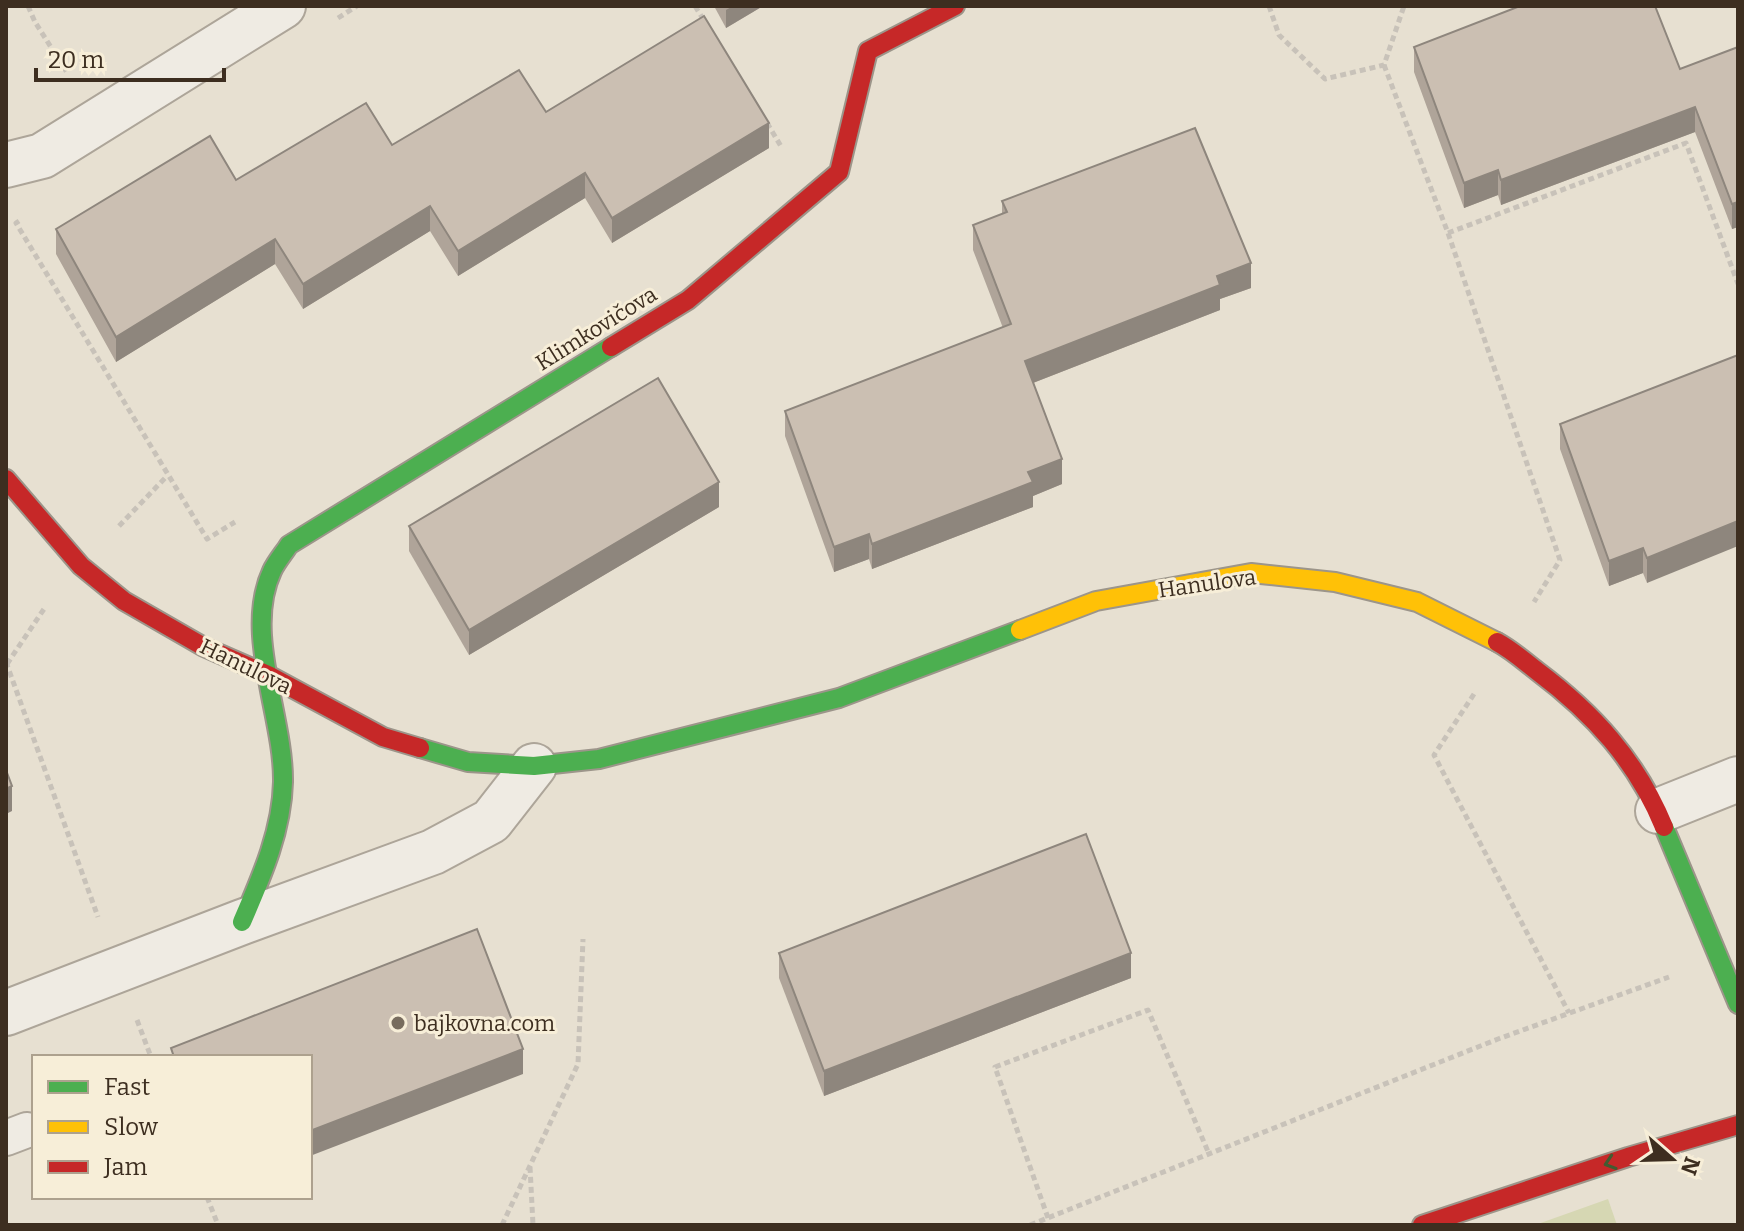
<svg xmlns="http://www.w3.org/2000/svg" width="1744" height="1231" font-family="Bitter,serif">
	<rect width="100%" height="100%" fill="#e7e0d1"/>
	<polygon fill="#d6d7b3" points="1608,1199 1617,1225 1535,1225"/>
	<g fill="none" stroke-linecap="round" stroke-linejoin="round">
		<defs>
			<polyline id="lane" points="6,1138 27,1130"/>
			<g id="street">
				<polyline points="6,165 42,156 283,6"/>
				<polyline points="1658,811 1738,779"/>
				<polyline points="6,1013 242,922 433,852 491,821 534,766"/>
			</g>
			<g id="fast">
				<polyline points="420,748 468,762 534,766 599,759 839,698 1020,630"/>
				<polyline points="1664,827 1738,1004"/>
				<path d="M242,922C261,878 282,831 283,782C284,716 243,633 272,571C276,562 284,553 289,545L611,347"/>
			</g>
			<polyline id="slow" points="1020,630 1096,601 1251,573 1335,582 1417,602 1497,642"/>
			<g id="jam">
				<polyline points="611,347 688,300 839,172 868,51 955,6"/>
				<polyline points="6,479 81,566 124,601 204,647 268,675 383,737 420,748"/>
				<path d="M1497,642C1512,650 1524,661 1537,671C1593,713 1637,761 1664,827"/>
				<polyline points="1422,1225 1628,1157 1738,1125"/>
			</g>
		</defs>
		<use href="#lane" stroke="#ada599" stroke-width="38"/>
		<use href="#street" stroke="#ada599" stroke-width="48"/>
		<use href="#fast" stroke="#9c958a" stroke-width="22"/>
		<use href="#slow" stroke="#9c958a" stroke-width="22"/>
		<use href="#jam" stroke="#9c958a" stroke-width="22"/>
		<g stroke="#c8c2b9" stroke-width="5" stroke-dasharray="6 4" stroke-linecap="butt">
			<polyline points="28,6 35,22 68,74"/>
			<polyline points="695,6 705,22"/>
			<polyline points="1269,6 1279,35 1325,79 1384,65 1404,6"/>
			<polyline points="338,18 357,6"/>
			<polyline points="1384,65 1448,233 1560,560 1534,602"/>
			<polyline points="767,123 782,148"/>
			<polyline points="19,221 16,223 207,539 235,522"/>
			<polyline points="1448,233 1686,143 1738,284"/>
			<polyline points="119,526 167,476"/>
			<polyline points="6,662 98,917"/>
			<polyline points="7,664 46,606"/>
			<polyline points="1474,694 1434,755 1569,1013"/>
			<polyline points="137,1020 151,1057"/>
			<polyline points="530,1167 533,1225"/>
			<polyline points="207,1197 218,1225"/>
			<polyline points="1048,1218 995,1067 1148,1010 1209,1154"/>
			<polyline points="502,1225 578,1064 583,939"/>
			<polyline points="1030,1225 1498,1039 1669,977"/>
		</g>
		<use href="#lane" stroke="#efebe3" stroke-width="34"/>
		<use href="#street" stroke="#efebe3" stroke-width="44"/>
		<use href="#fast" stroke="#4caf50" stroke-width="18"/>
		<use href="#slow" stroke="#ffc107" stroke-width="18"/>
		<use href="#jam" stroke="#c62828" stroke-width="18"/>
	</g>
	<g fill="#afa499">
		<polygon points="714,6 763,6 726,28"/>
		<polygon points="1414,47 1680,69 1738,47 1738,227 1732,229 1695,132 1501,205 1498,195 1464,208 1414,72"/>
		<polygon points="546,112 769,148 612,243 585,198 458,276 430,231 303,309 275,264 116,362 56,254 56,229 236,180"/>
		<polygon points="1002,201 1251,288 1220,299 1220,310 1033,383 1062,484 1033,496 1033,507 872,569 869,559 834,572 785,436 785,411 1003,328 973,250 973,225 1002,214"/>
		<polygon points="1738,355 1647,583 1643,573 1609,586 1560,449 1560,424"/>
		<polygon points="719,507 469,655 409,551 409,526"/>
		<polygon points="779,953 1131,978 824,1096 779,978"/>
	</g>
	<g fill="#8e867d">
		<polygon points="733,6 763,6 726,28 726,10"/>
		<polygon points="1695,107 1695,132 1501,205 1501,180"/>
		<polygon points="769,123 769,148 612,243 612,218"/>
		<polygon points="1498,170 1498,195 1464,208 1464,183"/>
		<polygon points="585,173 585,198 458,276 458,251"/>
		<polygon points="1738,202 1738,227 1732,229 1732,204"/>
		<polygon points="430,206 430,231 303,309 303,284"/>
		<polygon points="275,239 275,264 116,362 116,337"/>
		<polygon points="1251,263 1251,288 1220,299 1220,310 1025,386 1025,361 1217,276"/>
		<polygon points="1062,459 1062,484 1033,496 1033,507 872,569 872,544 1028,472"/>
		<polygon points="719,482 719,507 469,655 469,630"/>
		<polygon points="1738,521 1738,546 1647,583 1647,558"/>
		<polygon points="869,534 869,559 834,572 834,547"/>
		<polygon points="1643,548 1643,573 1609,586 1609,561"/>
		<polygon points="12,786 12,811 6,814 6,789"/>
		<polygon points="1131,953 1131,978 824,1096 824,1071"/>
		<polygon points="523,1049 523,1074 310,1156 310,1131"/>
	</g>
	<g fill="#cbbfb2" stroke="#8e867d" stroke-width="2">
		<polygon points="1520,6 1655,6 1680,69 1738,47 1738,202 1732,204 1695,107 1501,180 1498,170 1464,183 1414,47"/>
		<polygon points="704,16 769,123 612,218 585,173 458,251 430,206 303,284 275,239 116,337 56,229 210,136 236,180 366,103 392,145 519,70 546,112"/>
		<polygon points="1195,128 1251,263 1217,276 1220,285 1025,361 1062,459 1028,472 1033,482 872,544 869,534 834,547 785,411 1011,324 973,225 1007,212 1002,201"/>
		<polygon points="1738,355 1738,521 1647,558 1643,548 1609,561 1560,424"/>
		<polygon points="658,378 719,482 469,630 409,526"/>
		<polygon points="6,770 12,786 6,789"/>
		<polygon points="1086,834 1131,953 824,1071 779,953"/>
		<polygon points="477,929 523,1049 310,1131 310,1057 174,1057 171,1048"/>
	</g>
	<defs><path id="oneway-chevron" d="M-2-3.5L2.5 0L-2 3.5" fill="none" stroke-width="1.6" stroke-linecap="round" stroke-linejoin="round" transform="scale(2)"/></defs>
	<use stroke="#425b31" href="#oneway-chevron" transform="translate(1610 1163) rotate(162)"/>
	<circle fill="#786c5e" stroke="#f7eed8" stroke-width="3" cx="398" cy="1023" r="8"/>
	<g text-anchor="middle" stroke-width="6" stroke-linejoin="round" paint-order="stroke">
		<g font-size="22" fill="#3d2e20" stroke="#f7eed8">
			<text transform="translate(596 328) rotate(-32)" y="8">Klimkovičova</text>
			<text transform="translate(1207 583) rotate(-8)" y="8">Hanulova</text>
			<text transform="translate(246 666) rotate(26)" y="8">Hanulova</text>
		</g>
		<g font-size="22" fill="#3d2e20" stroke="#f7eed8" text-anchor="start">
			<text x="414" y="1031">bajkovna.com</text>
		</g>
	</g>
	<rect width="1744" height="1231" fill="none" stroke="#3d2e20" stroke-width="16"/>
	<rect x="32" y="1055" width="280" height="144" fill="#f7eed8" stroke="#ada18e" stroke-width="2"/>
	<rect x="48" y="1081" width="40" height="12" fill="#4caf50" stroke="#ada18e" stroke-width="2"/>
	<text x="104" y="1095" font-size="24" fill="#3d2e20">Fast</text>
	<rect x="48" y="1121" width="40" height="12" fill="#ffc107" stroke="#ada18e" stroke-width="2"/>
	<text x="104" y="1135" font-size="24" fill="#3d2e20">Slow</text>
	<rect x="48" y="1161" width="40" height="12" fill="#c62828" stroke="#ada18e" stroke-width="2"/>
	<text x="104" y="1175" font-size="24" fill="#3d2e20">Jam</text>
	<g transform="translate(1672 1159) rotate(110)" stroke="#f7eed8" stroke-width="6" paint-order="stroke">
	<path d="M0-6L14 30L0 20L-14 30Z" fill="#3d2e20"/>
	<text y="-12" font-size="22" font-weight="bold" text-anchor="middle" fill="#3d2e20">N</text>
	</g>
	<path d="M36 68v12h188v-12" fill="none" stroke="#3d2e20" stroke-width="4"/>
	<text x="48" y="68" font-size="24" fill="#3d2e20" stroke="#f7eed8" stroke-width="6" paint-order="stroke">20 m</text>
</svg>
